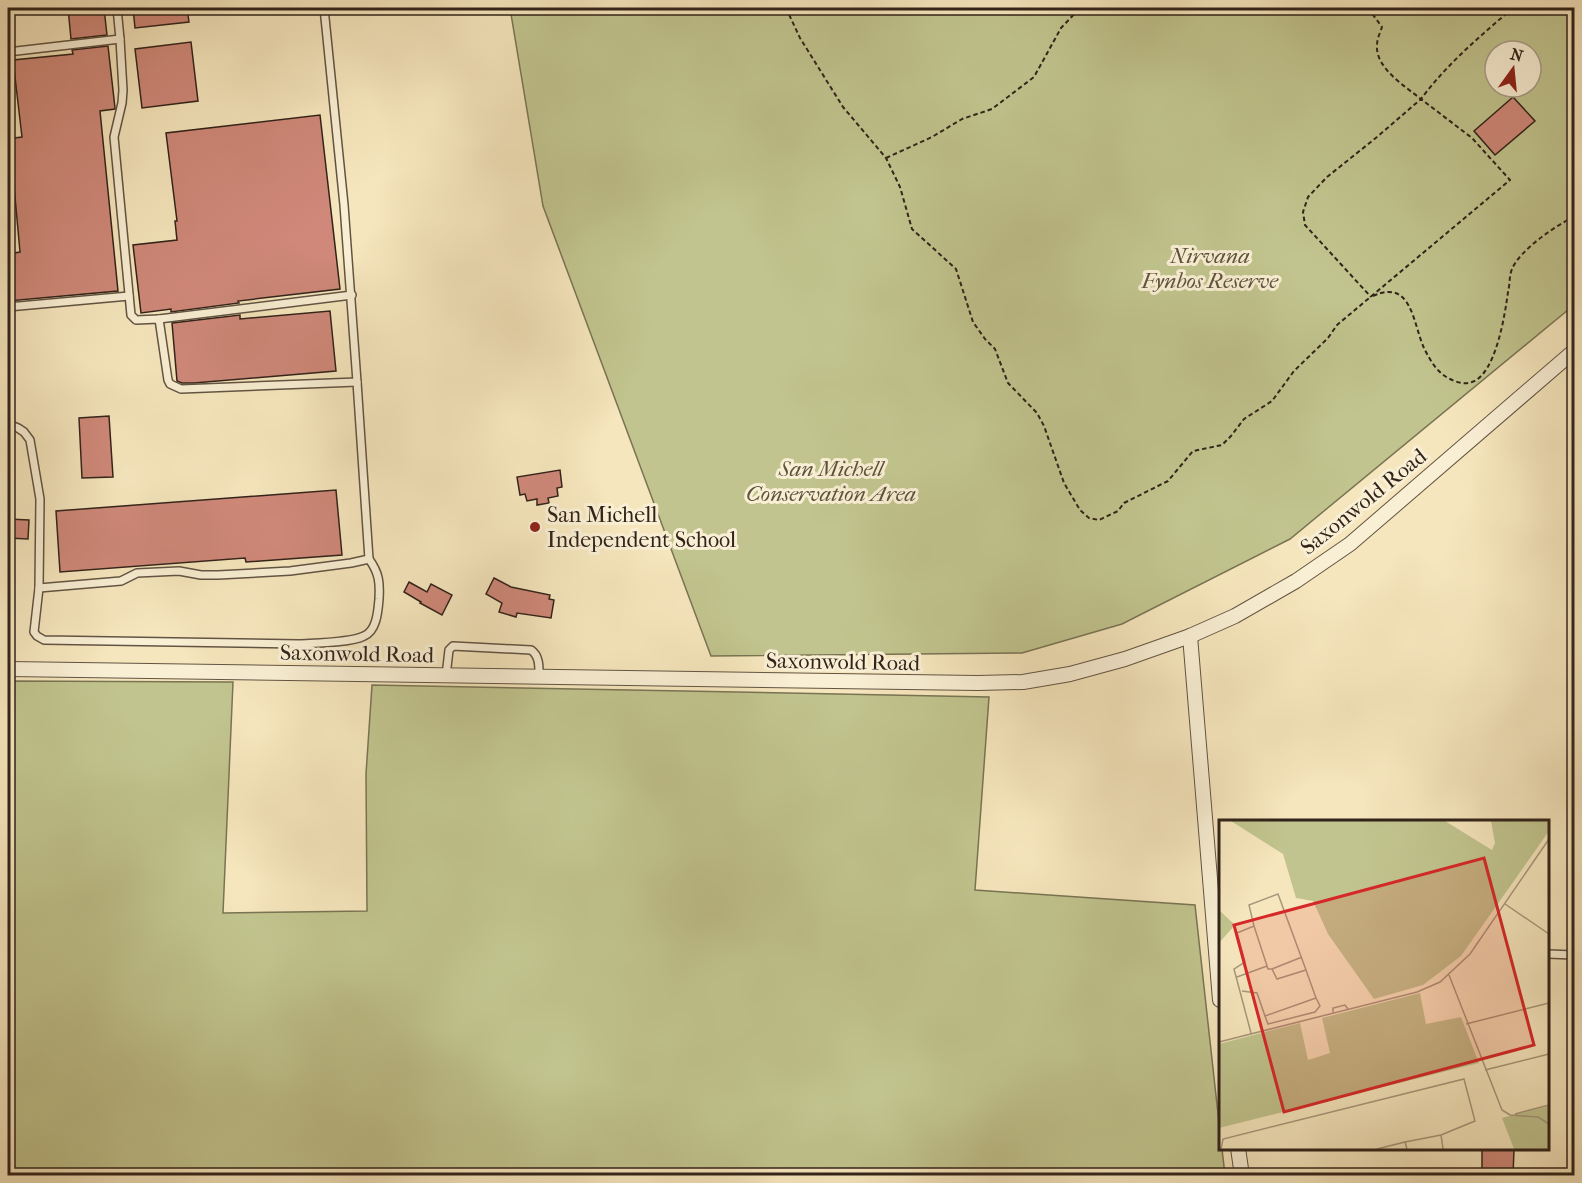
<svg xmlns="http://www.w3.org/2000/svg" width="1582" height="1183" font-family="'IM FELL French Canon',serif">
	<rect width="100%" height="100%" fill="#f6e6bd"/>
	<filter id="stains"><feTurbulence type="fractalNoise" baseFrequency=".00333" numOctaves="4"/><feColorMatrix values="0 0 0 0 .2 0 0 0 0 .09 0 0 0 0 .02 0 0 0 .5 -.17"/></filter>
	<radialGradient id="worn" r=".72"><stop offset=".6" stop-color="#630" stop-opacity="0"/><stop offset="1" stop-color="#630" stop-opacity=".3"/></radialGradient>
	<g fill="#c1c48e" stroke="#797454" stroke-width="1.5" fill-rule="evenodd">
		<path d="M510,8H1574V305L1290,539L1122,624L1022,653L711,656L543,206ZM1495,51H1531V87H1495Z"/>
		<polygon points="8,681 233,682 223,913 367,911 366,774 372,685 989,697 975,890 1195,905 1220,1132 1220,1148 1222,1149 1225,1175 8,1175"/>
	</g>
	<g fill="#cf8879" stroke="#31231a" stroke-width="1.5">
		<polygon points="68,8 104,8 107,35 71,39"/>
		<polygon points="133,8 187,8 189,22 135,28"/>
		<polygon points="191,42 198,101 142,108 135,49"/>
		<polygon points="108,46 115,108 115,109 100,111 118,291 8,301 8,254 20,252 10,142 14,138 22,137 13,60 73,54 72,50"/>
		<polygon points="1513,97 1535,121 1495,155 1474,131"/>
		<polygon points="320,115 340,289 238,301 239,303 171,312 171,309 141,313 133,245 177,240 175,221 177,221 166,133"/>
		<polygon points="330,311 336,371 194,383 182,383 177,381 172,323 240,315 240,319"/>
		<polygon points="109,416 113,477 82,478 79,418"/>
		<polygon points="560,470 562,487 557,488 558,496 548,498 549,503 537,505 537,499 527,501 525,494 520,495 517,477"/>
		<polygon points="336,490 342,555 246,562 245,558 60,572 56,511"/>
		<polygon points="8,519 29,520 28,539 8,538"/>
		<polygon points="494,578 511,587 550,595 549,599 554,600 551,618 517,613 516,617 499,612 502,603 486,594"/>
		<polygon points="409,582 427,592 431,584 452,595 442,615 420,603 421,602 404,592"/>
		<polygon points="1482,1149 1514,1149 1513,1176 1482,1176"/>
	</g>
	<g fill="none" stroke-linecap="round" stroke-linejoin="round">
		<defs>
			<g id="lane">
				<polyline points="120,39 123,90 122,103 114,137 131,315 136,320 159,319 168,380 170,384 181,389 357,382 344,205 324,8"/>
				<polyline points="8,52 120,39 117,8"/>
				<polyline points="8,203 9,232 8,237"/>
				<polyline points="8,307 129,296"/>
				<polyline points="159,319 352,295"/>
				<polyline points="8,424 18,428 24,432 30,440 40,499 39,588 121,581 137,573 179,571 201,575 218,575 290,571 351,563 369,559 357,382"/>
				<path d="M39,588L34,632L37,636L44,640L299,644C315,643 350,643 364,636C377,631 378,610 379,599C380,582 379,573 369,559"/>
				<path d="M446,676L449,650L453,646L531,650C540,656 539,668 539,677"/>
				<polyline points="1548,954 1574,955"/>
			</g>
			<g id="street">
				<polyline points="1190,636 1220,1000"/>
				<polyline points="8,669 978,683 1023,682 1070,674 1125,659 1190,636 1235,616 1296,581 1350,544 1574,351"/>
				<polyline points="1238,1148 1242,1176"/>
			</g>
		</defs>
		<use href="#lane" stroke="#625443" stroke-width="10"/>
		<use href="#street" stroke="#625443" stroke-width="16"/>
		<g stroke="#31231a" stroke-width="2" stroke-dasharray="4.5 3" stroke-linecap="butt">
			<polyline points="786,8 800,38 843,107 886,158 900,187 912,229 956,269 973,322 985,339 995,349 1008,383 1037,413 1044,426 1064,483 1080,510 1089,518 1099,520 1118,511 1124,503 1168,481 1193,451 1222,445 1231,436 1244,419 1272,401 1294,371 1328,338 1337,325 1510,180 1472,138 1421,99 1377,137 1327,177 1308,197 1303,212 1305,225 1371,297"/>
			<path d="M1368,8L1382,27C1380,33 1377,39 1377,45C1375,68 1406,87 1421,99C1447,64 1480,36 1513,8"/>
			<polyline points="886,158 932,137 962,119 992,109 1034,77 1061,28 1080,8"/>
			<path d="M1373,296C1412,278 1413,324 1424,348C1430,360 1437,373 1450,379C1456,382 1465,385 1472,382C1496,374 1505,314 1508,292C1510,285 1509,276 1512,269C1520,250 1556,225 1574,217"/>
		</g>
		<use href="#lane" stroke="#f9efd4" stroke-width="7"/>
		<use href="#street" stroke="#f9efd4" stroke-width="14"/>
	</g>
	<circle fill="#8f2418" stroke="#f9efd4" stroke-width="2" cx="535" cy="527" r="6"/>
	<g text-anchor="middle" stroke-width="6" stroke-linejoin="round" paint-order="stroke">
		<g font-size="22" font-style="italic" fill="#5c533d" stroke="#f9efd4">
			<text x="1210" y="263">Nirvana<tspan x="1210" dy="25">Fynbos Reserve</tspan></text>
			<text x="831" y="476">San Michell<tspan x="831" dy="25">Conservation Area</tspan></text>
		</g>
		<g font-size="22" fill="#31231a" stroke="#f9efd4">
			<text transform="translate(1363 501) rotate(-39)" y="8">Saxonwold Road</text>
			<text transform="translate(357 653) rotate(1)" y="8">Saxonwold Road</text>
			<text transform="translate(843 661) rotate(1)" y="8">Saxonwold Road</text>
		</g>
		<g font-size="22" fill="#31231a" stroke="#f9efd4" text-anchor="start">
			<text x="547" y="522">San Michell<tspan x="547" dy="25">Independent School</tspan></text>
		</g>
	</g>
	<g transform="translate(1219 820)">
		<rect width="330" height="330" fill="#f6e6bd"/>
		<path d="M12,1H226L273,30L276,23L272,1H330V11L242,136L204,165L155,179L109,114L94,81L77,78L64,34ZM0,90L16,105L0,123ZM201,173L207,204L242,197L260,243L0,308V224L81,203L89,240L111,233L103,198ZM330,286V329H295L283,298Z" fill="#c1c48e"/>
		<path fill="none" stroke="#a7987c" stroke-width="1.5" d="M286,84L330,114M53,149L83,137M230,155L283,290L291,295L319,297L330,304M18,157L48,146M23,171L38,173L46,196L97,178L87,150M114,193V188L126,185L129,189M46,196L49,204L96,192L101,186L97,178M247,204L330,183M32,213L15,149L26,142L18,113L35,106L30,85L59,74L87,150L58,159L53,149H49L35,106M0,222L198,172L221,162L251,134L330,19M266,250L330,234M296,294L330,285M186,322L222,315M2,329L4,319L245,259L256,301L222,315L224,329M158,329L186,322L188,329"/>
		<path fill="#d62828" fill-opacity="0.15" stroke="#d62828" stroke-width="3" d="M265,38L315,225L65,292L15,105Z"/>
		<rect width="330" height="330" fill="none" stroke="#31231a" stroke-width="3"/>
	</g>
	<rect width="1582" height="1183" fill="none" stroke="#f6e6bd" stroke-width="30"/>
	<rect x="9" y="9" width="1564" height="1165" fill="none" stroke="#31231a" stroke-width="3"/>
	<rect x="15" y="15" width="1552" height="1153" fill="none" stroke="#31231a" stroke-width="1.5"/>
	<g transform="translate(1513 69) rotate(15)"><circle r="28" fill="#f9efd4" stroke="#a99d8a" stroke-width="1.5"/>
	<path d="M0-4.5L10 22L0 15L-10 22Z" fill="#8f2418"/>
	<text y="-9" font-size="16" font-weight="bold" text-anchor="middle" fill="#31231a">N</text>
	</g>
	<rect width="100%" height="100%" filter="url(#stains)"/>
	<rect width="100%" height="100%" fill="url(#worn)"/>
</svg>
